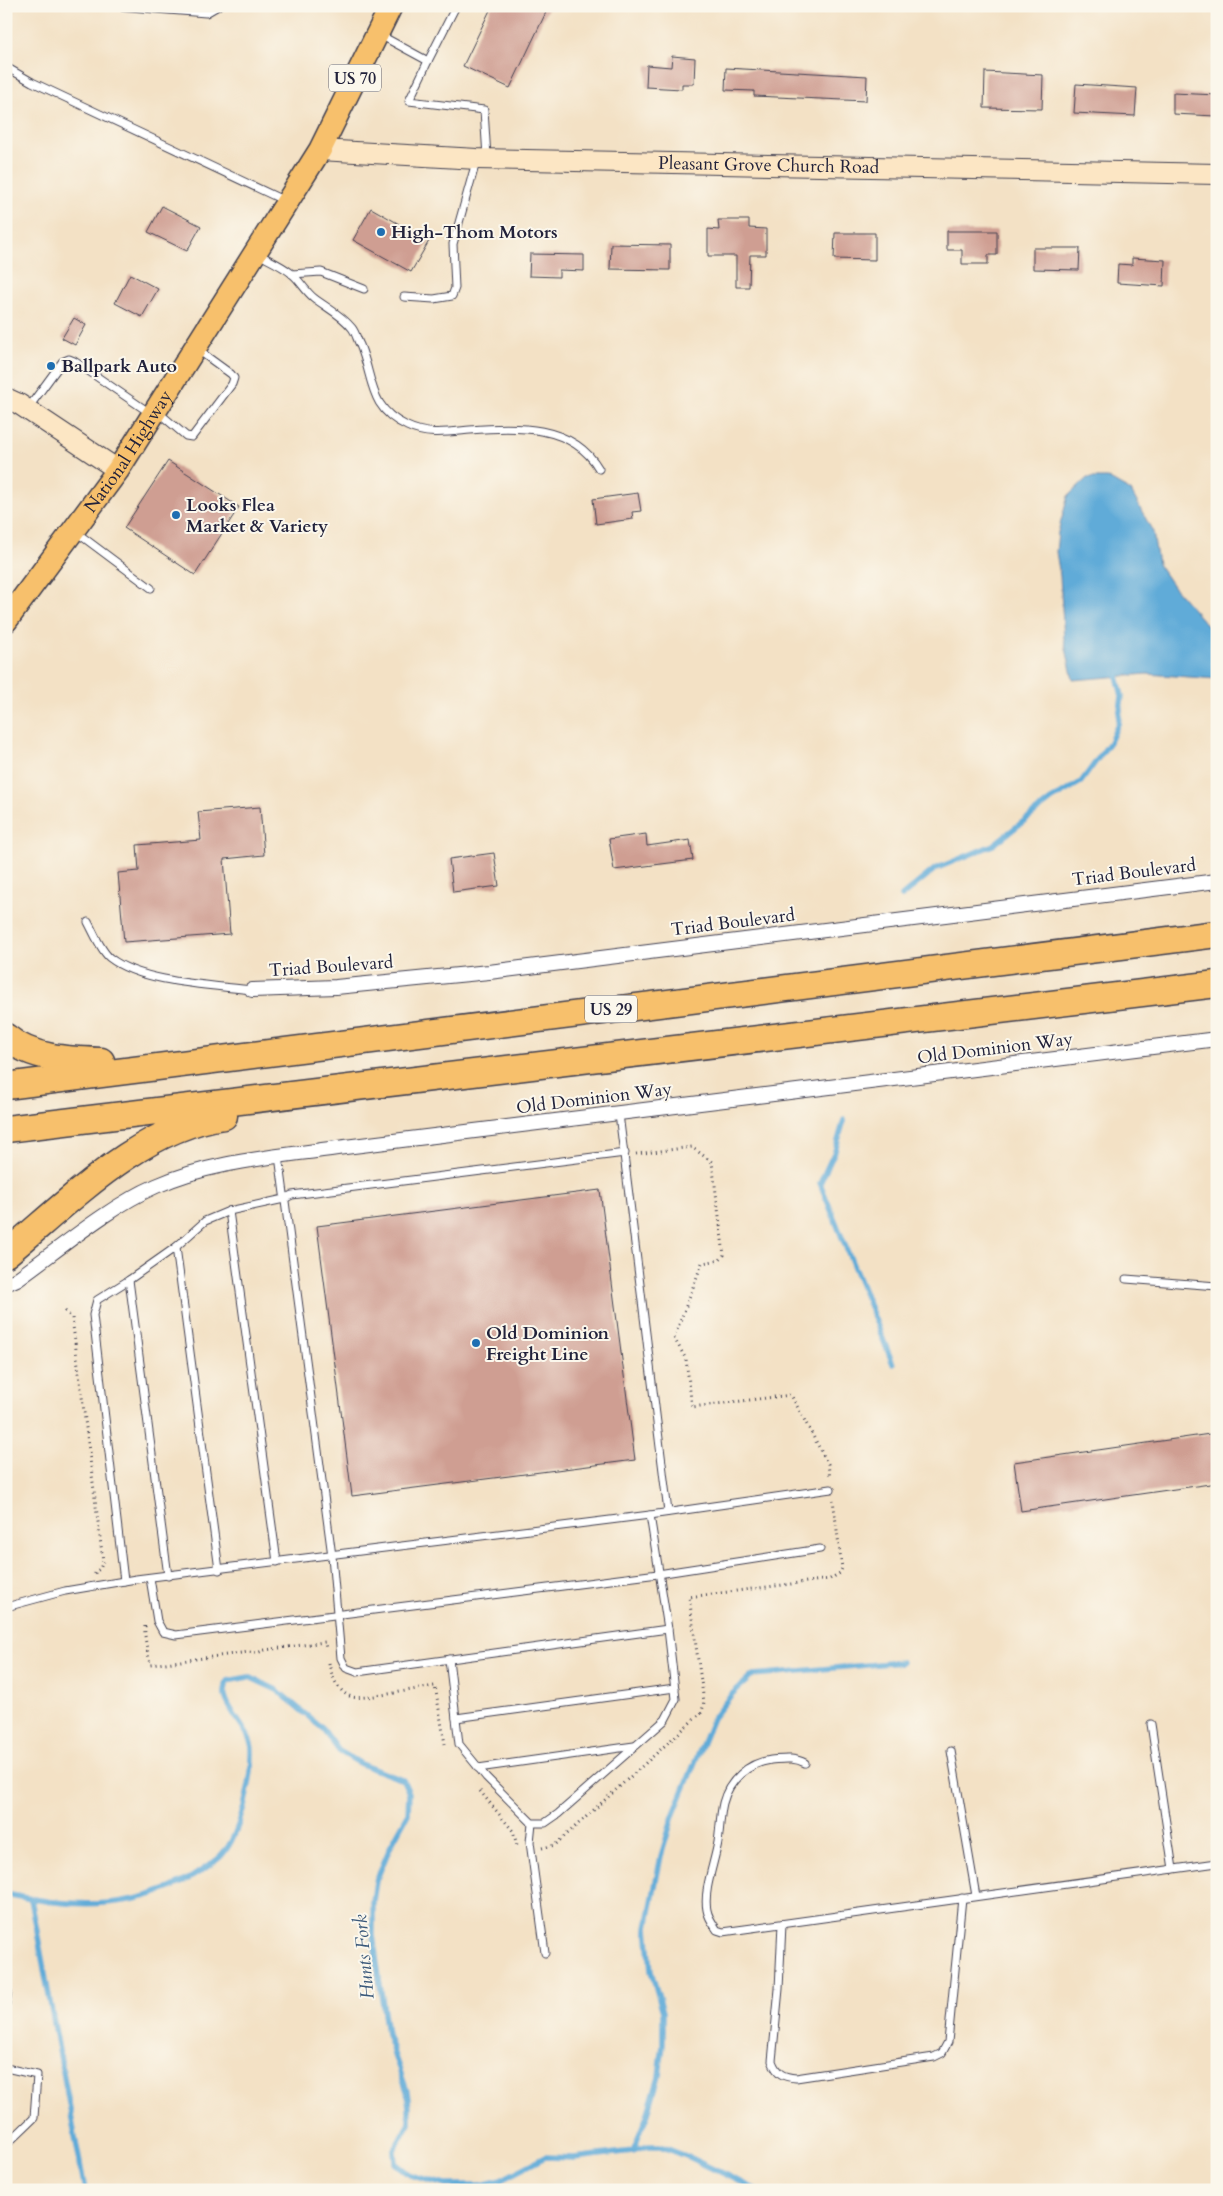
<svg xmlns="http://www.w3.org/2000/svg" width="1223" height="2196" font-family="Cardo,serif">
	<rect width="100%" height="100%" fill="#fbf7ec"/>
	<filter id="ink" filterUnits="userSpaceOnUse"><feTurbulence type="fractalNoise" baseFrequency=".02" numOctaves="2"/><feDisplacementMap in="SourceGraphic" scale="10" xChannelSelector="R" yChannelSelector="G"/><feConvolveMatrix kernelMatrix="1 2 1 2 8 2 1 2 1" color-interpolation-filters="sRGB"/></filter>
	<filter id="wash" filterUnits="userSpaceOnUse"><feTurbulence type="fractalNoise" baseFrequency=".0096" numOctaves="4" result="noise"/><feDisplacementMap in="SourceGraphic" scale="20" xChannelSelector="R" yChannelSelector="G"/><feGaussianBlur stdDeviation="1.12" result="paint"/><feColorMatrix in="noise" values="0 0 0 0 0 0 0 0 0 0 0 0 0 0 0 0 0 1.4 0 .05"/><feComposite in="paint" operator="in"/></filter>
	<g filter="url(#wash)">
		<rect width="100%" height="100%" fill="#f3e1c5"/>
		<polygon fill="#60abd8" stroke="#41668a" points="1087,478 1108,478 1131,491 1153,532 1158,564 1173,586 1217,637 1217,679 1147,674 1073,680 1064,639 1060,576 1056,552 1058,532 1068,496"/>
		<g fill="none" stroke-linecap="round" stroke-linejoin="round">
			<g stroke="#60abd8" stroke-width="5.5">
				<polyline points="902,896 935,869 993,845 1051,800 1081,782 1110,742 1118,724 1122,696 1117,676 1119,670"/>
				<polyline points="844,1120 835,1151 820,1183 893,1364"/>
				<path d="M6,1894C74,1909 145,1911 204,1869C209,1865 218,1860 222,1855C240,1835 253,1778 252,1750C252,1733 230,1715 225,1696C224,1692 226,1686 227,1681L249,1677L277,1690L323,1729L339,1751L363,1765L403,1780L409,1793L408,1814L391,1845L376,1881L373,1901V1935L387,2034L407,2091L409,2108V2123L394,2150L395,2163L410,2175L446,2185H482L501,2180L545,2157L574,2158L633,2151L648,2146H660L686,2156L757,2190"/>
				<polyline points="31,1899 85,2190"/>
				<polyline points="633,2151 647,2116 659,2076 663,2044 663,2012 651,1971 647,1927 661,1856 673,1816 713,1718 732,1694 753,1675 902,1662"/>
			</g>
		</g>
		<g id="blocks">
			<g fill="#cf9e92">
				<polygon points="492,6 549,6 510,88 463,66"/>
				<polygon points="672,56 695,58 694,84 682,84 682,89 646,87 647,65 671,67"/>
				<polygon points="726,68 867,76 866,101 754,96 754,91 725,90"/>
				<polygon points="985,72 1043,75 1042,109 984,108"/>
				<polygon points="1076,84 1137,88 1135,116 1074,113"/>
				<polygon points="1173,93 1217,95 1216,116 1173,114"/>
				<polygon points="162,206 201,226 187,251 148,232"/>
				<polygon points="371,208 429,241 411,272 353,240"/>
				<polygon points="718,220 749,220 749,228 766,229 766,255 750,255 749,287 736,287 736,256 708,256 708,229 719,230"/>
				<polygon points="947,231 997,231 997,255 988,255 988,264 962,264 962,250 947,250"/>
				<polygon points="835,233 875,233 875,260 834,259"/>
				<polygon points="611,244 670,245 670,270 610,269"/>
				<polygon points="1033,248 1080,248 1079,270 1033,269"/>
				<polygon points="530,254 584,255 584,271 559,270 559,277 529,276"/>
				<polygon points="1132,258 1165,260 1164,286 1117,283 1118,264 1132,265"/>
				<polygon points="130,274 158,289 142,317 115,303"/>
				<polygon points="74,318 86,325 75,345 62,338"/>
				<polygon points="168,461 239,507 195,575 124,528"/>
				<polygon points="638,493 641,511 632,512 633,519 596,524 593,499"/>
				<polygon points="260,807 264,855 224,859 230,934 124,942 118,873 139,871 137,845 201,840 198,812"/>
				<polygon points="646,834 647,846 690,840 693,860 614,870 609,839"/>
				<polygon points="494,853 499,886 453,892 449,859"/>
				<polygon points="600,1190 635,1460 352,1496 317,1226"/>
				<polygon points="1217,1433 1217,1483 1021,1511 1014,1462"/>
			</g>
		</g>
	</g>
	<g filter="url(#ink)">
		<use href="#blocks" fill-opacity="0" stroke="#413f50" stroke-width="1"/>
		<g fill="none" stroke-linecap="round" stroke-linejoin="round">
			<defs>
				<g id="lane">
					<polyline points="117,6 206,13 218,6"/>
					<polyline points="380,35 428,61 409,101 484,110 487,157"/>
					<polyline points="428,61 456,6"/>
					<polyline points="6,67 32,82 285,201"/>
					<path d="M258,254C269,260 281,265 291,273C299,279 305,291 314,298C327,308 342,315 352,328C356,333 357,340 360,345C374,379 368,408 407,426C427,436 449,432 470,430C516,426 573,424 599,469"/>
					<polyline points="292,274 321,272 364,289"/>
					<polyline points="404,297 434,299 452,296 455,288 453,244 476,162"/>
					<polyline points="29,407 62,362 69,359 74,361 150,413"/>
					<polyline points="158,412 186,436 192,437 232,384 234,378 231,374 198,350"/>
					<polyline points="76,532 151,588"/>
					<path d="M88,922C94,933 101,951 110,958C142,983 212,985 252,990"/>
					<polyline points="619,1114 668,1512"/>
					<polyline points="279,1156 332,1556 341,1658 346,1668 357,1672 668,1629 650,1515"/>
					<polyline points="229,1211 277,1562"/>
					<polyline points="1126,1279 1217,1286"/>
					<polyline points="219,1570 176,1247 205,1221 229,1211 284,1199 292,1195 625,1153"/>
					<polyline points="168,1576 129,1280 176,1247"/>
					<polyline points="150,1578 157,1621 163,1632 176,1635 658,1574 820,1549"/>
					<polyline points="124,1581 93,1315 97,1300 129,1280"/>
					<polyline points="6,1607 65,1591 136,1579 650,1515 831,1489"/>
					<polyline points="449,1659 459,1744 486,1777 532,1823 545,1823 558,1814 665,1720 676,1699 668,1629"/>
					<polyline points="456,1718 675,1688"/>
					<polyline points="1151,1724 1173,1869"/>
					<polyline points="951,1751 976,1896"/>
					<path d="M805,1763C794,1757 784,1759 771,1760C748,1763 729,1780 723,1803C720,1816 720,1829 718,1842C715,1861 703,1891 707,1910C708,1917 713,1924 717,1930L723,1932C888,1910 1052,1885 1217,1863"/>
					<polyline points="478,1768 634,1746"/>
					<polyline points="532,1823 530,1842 545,1953"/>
					<path d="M782,1924L779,1989L772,2061C777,2074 783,2077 796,2078L934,2057L942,2053L948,2042L962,1898"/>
					<polyline points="6,1992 8,1992 6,2004"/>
					<polyline points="6,2068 37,2075 34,2118 6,2145"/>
				</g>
				<g id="street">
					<polyline points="252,990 336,987 489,972 1217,881"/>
					<path d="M6,1284L17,1279C59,1249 110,1206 156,1186C212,1161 276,1157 337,1148L1217,1039"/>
				</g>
				<g id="secondary">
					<path id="s1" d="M320,150L477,159L1217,174"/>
					<polyline points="6,398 19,404 118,470"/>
				</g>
				<g id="primary">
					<path id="s2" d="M6,621L118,470L320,150L391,6"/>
				</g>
				<g id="highway">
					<path d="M6,1037C32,1059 68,1060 101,1061"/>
					<polyline points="6,1086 1217,934"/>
					<polyline points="6,1129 1217,984"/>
					<path d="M6,1254C69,1202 141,1127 224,1116"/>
				</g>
			</defs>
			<use href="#lane" stroke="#413f50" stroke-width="9"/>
			<use href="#street" stroke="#413f50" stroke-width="16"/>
			<use href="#secondary" stroke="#413f50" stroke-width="22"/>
			<use href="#primary" stroke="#413f50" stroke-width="25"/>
			<use href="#highway" stroke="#413f50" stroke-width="29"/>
			<g stroke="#413f50" stroke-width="3" stroke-dasharray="1 4" stroke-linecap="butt">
				<polyline points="636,1154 692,1147 712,1162 724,1255 720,1260 702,1263 674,1338 686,1359 692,1407 791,1395 828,1464 830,1478"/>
				<polyline points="65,1311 72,1318 103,1561 100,1569 95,1572 95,1574"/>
				<path d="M145,1626C144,1640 148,1651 150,1665L249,1652L257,1653L265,1650L325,1642L326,1649"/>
				<path d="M329,1663C331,1675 338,1693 352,1697C364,1700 419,1688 435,1686L445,1744"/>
				<polyline points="480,1791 513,1831 517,1845"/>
				<polyline points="542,1848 555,1845 702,1712 704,1702 689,1597 830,1579 840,1573 842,1568 833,1500"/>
			</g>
			<use href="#lane" stroke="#fff" stroke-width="7"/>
			<use href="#street" stroke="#fff" stroke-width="14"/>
			<use href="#secondary" stroke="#fce6c4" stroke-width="20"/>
			<use href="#primary" stroke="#f7c06c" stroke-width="22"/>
			<use href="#highway" stroke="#f7c06c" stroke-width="26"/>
		</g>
	</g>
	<g fill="#1f6fb2" stroke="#fbf7ec" stroke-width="2">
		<circle cx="381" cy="232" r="5"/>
		<circle cx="51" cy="366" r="5"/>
		<circle cx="176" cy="515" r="5"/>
		<circle cx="476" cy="1343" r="5"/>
	</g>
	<g text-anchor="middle" stroke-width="4" stroke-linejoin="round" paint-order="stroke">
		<g fill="#fbf7ec" stroke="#636270" stroke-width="1">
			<rect x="329" y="64.5" width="52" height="27" rx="4"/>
			<rect x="585" y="995.5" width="52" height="27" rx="4"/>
		</g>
		<g font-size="16" font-weight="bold" fill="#22223b">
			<text x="355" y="84">US 70</text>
			<text x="611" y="1015">US 29</text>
		</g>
		<g font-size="18" fill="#22223b" stroke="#fbf7ec">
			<text dy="6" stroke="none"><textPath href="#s1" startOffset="449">Pleasant Grove Church Road</textPath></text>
			<text dy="6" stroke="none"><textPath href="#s2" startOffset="209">National Highway</textPath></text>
			<text transform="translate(1134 872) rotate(-7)" y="6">Triad Boulevard</text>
			<text transform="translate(733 922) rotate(-7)" y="6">Triad Boulevard</text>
			<text transform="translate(331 966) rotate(-4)" y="6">Triad Boulevard</text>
			<text transform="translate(995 1048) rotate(-7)" y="6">Old Dominion Way</text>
			<text transform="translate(594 1098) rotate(-7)" y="6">Old Dominion Way</text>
		</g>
		<g font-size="18" font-weight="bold" fill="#22223b" stroke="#fbf7ec" text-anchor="start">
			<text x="391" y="238">High-Thom Motors</text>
			<text x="61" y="372">Ballpark Auto</text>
			<text x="186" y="511">Looks Flea<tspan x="186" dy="21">Market &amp; Variety</tspan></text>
			<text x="486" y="1339">Old Dominion<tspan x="486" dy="21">Freight Line</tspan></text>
		</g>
		<g font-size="19" font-style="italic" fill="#3b597a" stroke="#fbf7ec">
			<text transform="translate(363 1957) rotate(-95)" y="7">Hunts Fork</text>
		</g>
	</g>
	<rect width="1223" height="2196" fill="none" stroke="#fbf7ec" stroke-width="25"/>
</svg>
